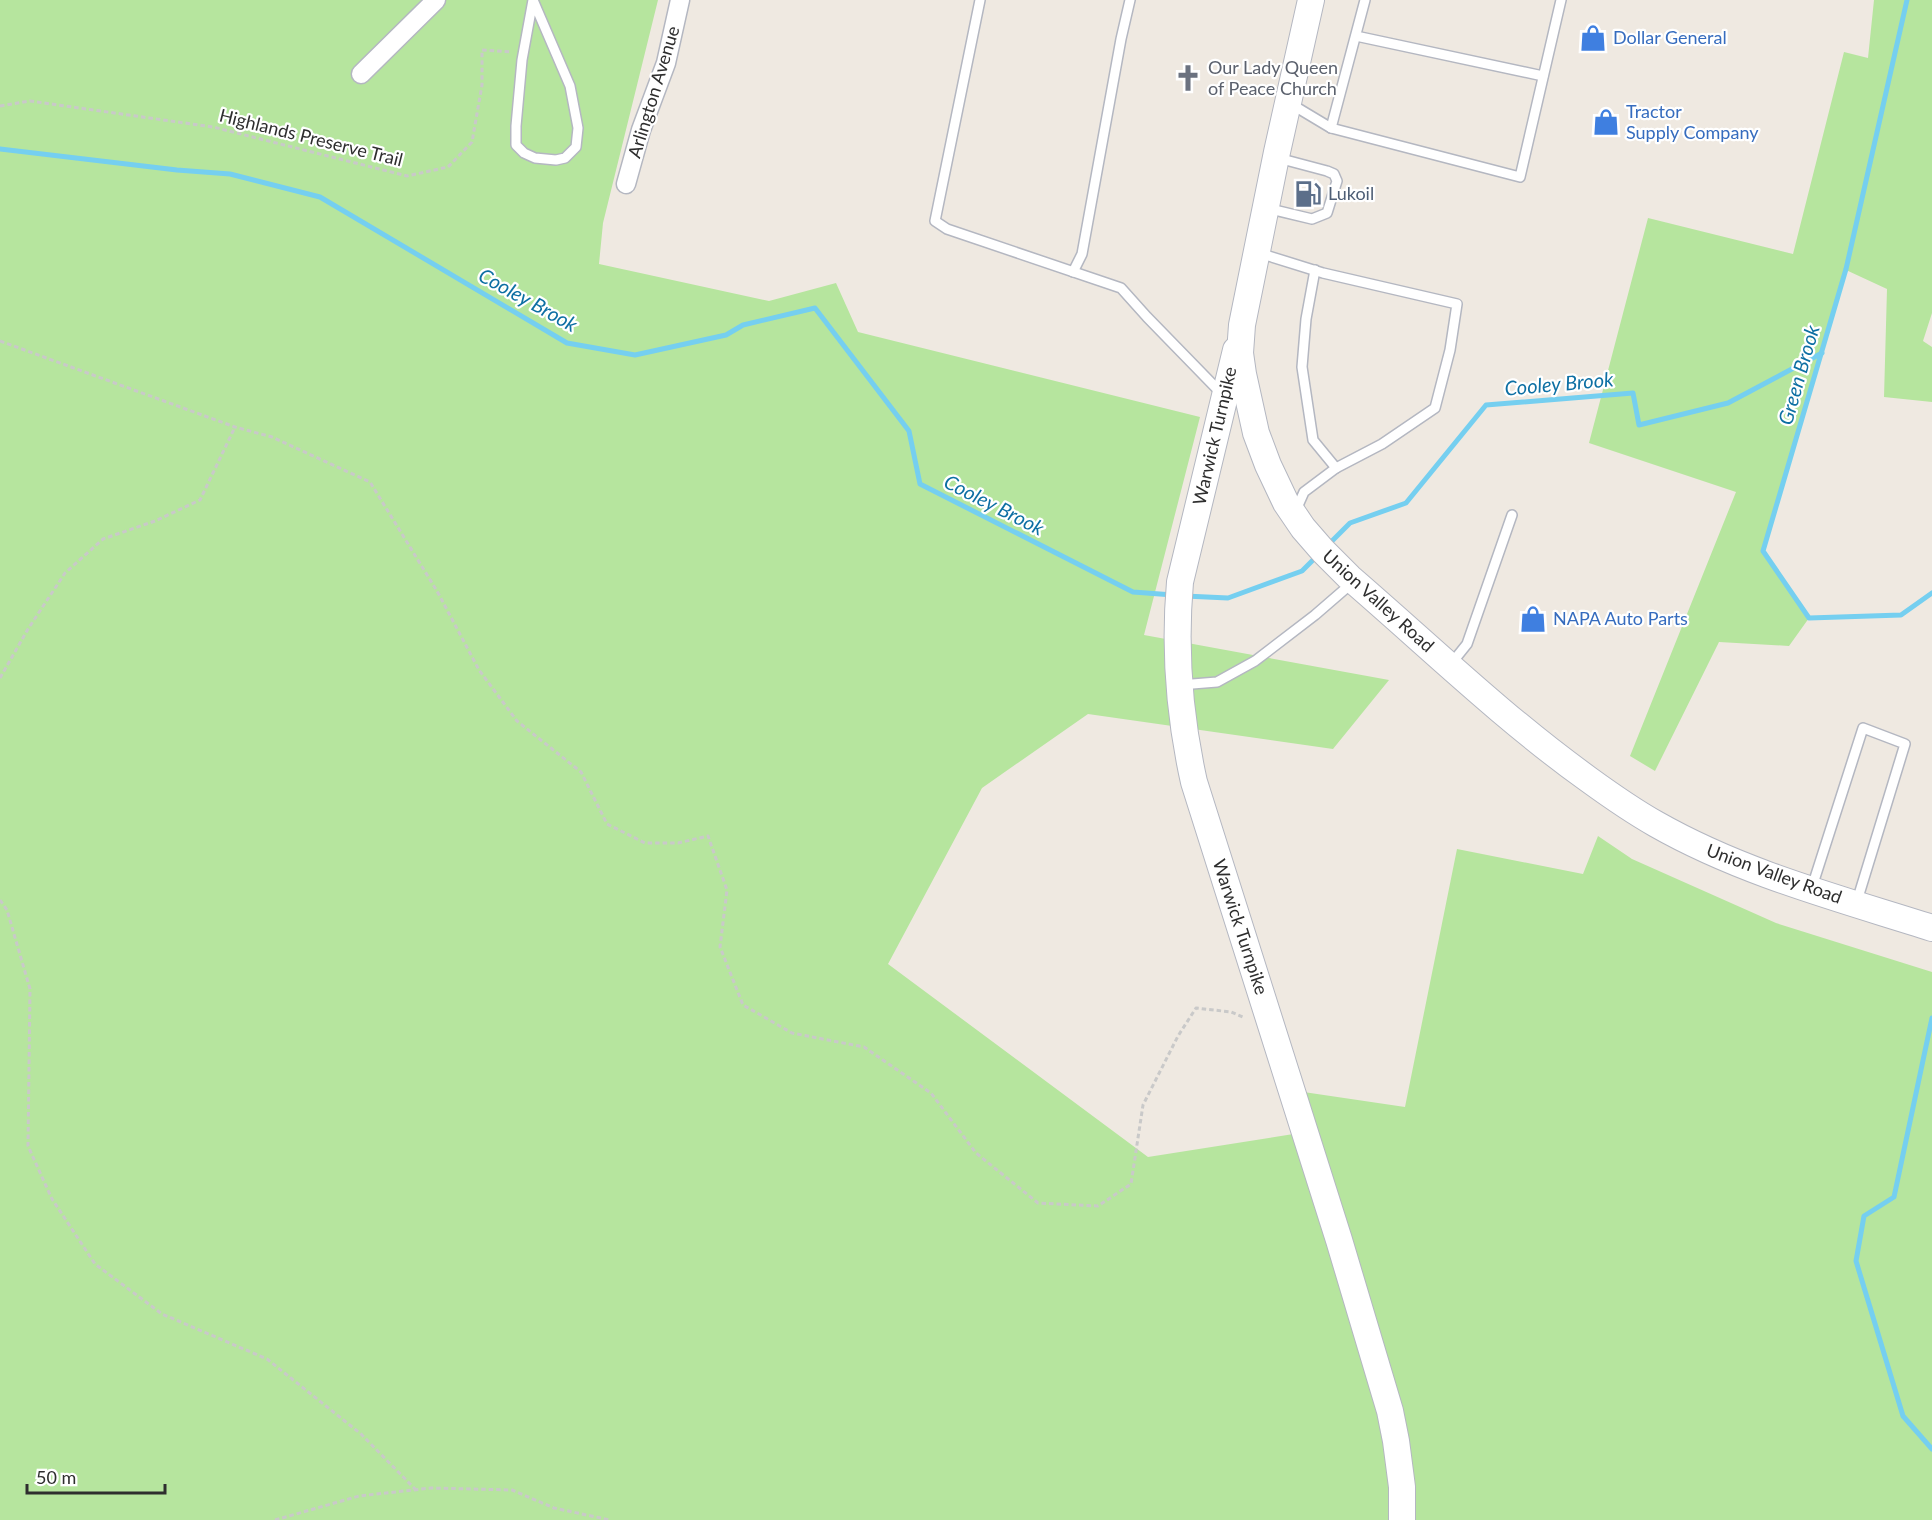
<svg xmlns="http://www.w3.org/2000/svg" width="1932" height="1520" font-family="Lato,sans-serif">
	<rect width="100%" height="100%" fill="#efe9e1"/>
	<g fill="#b6e59e">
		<polygon points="0,0 658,0 603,223 599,264 769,301 836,283 858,332 1200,417 1144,635 1389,680 1333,749 1088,714 982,788 888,964 1148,1157 1306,1132 1290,1090 1405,1107 1457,849 1583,874 1598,836 1632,859 1776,923 1932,972 1932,1520 0,1520"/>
		<polygon points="1874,0 1932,0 1932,313 1923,341 1932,347 1932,402 1884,397 1887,289 1846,270 1763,551 1809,618 1789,646 1719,642 1655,771 1630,756 1736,492 1589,443 1648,218 1793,254 1844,52 1868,58"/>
	</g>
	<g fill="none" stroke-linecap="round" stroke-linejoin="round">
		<g stroke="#75cff0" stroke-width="5">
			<polyline points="1907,0 1846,269 1763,551 1809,618 1901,615 1932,593"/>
			<polyline points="0,149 177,170 230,174 320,197 567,343 635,355 726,335 743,325 815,308 909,431 920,484 1133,592 1173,595"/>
			<polyline points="1328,545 1350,523 1406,503 1486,405 1633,393 1639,425 1728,403 1822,353"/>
			<polyline points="1185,596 1228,598 1302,571 1317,556"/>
			<polyline points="1932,1018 1894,1197 1864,1216 1856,1261 1903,1416 1932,1449"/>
		</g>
		<defs>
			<g id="lane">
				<polygon points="533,0 570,86 578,128 576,147 565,158 556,160 535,158 524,153 516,145 516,126 522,60"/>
				<polyline points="980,0 935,221 947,229 1121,288 1147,317 1222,394"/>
				<polyline points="1356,36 1543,76"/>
				<polyline points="1291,104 1331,128 1520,177 1561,0"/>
				<polyline points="1331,128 1365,0"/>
				<polyline points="1266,208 1312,219 1327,213 1337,181 1334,174 1327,171 1278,158"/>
				<polyline points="1259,253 1323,273 1457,304 1450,350 1435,408 1382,444 1336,468 1304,492 1296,510"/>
				<polyline points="1315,270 1306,319 1302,367 1313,440 1336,468"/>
				<polyline points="1073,272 1082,254 1121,39 1130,0"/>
				<polyline points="1451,664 1467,644 1512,515"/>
				<polyline points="1180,685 1217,682 1255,661 1315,615 1352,583"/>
				<polyline points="1812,887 1863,728 1905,744 1857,901"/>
			</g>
			<g id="street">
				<polyline points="361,74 436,0"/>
				<polyline points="626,184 641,130 666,63 680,0"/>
			</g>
			<g id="secondary">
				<path d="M1311,0L1277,152L1242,325L1240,353L1243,374L1256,433L1268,465L1286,503L1303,528L1323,551L1349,577C1428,645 1503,718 1588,779C1610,795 1633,811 1656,824C1742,873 1838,898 1932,928"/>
				<path d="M1236,350L1180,582C1174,650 1179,715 1194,782L1339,1240L1390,1411L1396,1441L1402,1487V1520"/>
			</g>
		</defs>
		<use href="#lane" stroke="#b4b7c1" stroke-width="12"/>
		<use href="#street" stroke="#b4b7c1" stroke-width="21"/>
		<use href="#secondary" stroke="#b4b7c1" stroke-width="28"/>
		<g stroke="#c9c9c9" stroke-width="3" stroke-dasharray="4.5 3" stroke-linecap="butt">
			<polyline points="0,106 30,101 213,127 407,176 448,167 472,142 482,85 482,50 511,52"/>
			<polyline points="0,341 235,427 272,437 370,482 437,591 479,670 517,721 581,772 607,824 645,843 678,843 708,836 727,890 720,947 743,1005 792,1033 864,1047 931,1093 976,1153 1038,1203 1098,1206 1131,1184 1143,1105 1178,1036 1196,1008 1231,1012 1245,1018"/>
			<polyline points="0,678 28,629 65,573 103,539 155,521 200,500 235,427"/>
			<polyline points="0,900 7,910 30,989 28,1146 52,1199 95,1264 162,1314 267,1359 361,1434 416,1490"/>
			<polyline points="275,1520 359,1496 431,1488 512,1490 554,1508 610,1520"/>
		</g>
		<use href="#lane" stroke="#fff" stroke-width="9"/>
		<use href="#street" stroke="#fff" stroke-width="18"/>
		<use href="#secondary" stroke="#fff" stroke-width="26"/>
	</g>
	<defs>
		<symbol id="shop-bare" viewBox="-9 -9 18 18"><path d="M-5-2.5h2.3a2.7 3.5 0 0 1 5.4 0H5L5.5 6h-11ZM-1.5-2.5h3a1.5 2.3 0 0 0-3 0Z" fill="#3f7fe0" stroke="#fff" stroke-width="2.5" paint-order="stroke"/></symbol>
		<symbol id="church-bare" viewBox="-9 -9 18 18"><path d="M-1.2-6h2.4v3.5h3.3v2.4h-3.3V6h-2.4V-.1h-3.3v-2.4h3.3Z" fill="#6b7280" stroke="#fff" stroke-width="2.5" paint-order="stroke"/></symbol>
		<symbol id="fuel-bare" viewBox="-9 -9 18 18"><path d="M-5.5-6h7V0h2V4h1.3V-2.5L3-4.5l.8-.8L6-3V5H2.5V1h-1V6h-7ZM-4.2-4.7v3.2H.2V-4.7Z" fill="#5c6f8a" stroke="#fff" stroke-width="2.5" paint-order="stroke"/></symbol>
	</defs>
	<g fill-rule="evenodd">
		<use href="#shop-bare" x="1574" y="19" width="38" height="38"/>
		<use href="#church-bare" x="1169" y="59" width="38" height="38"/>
		<use href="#shop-bare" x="1587" y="103" width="38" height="38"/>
		<use href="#fuel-bare" x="1289" y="175" width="38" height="38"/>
		<use href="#shop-bare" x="1514" y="600" width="38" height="38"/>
	</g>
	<g text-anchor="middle" stroke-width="4.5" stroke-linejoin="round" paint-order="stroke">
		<g font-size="18" fill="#366cbe" stroke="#fff" text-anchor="start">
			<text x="1613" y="44">Dollar General</text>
			<text x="1626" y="118">Tractor<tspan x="1626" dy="21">Supply Company</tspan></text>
			<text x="1553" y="625">NAPA Auto Parts</text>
		</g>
		<g font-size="18" fill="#5b616d" stroke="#fff" text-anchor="start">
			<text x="1208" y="74">Our Lady Queen<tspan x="1208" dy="21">of Peace Church</tspan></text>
		</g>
		<g font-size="18" fill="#2e2e2e" stroke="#fff">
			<text transform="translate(654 92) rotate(-73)" y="6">Arlington Avenue</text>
			<text transform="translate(311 138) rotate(14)" y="6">Highlands Preserve Trail</text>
			<text transform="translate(1215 436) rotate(-77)" y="6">Warwick Turnpike</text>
			<text transform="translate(1378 601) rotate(42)" y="6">Union Valley Road</text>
			<text transform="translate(1774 874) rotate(20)" y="6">Union Valley Road</text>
			<text transform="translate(1240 927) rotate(72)" y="6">Warwick Turnpike</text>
		</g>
		<g font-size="18" fill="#4e5e75" stroke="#fff" text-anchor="start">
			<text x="1328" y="200">Lukoil</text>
		</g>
		<g font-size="20" font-style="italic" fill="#0d6fa3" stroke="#fff">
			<text transform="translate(528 300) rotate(29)" y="7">Cooley Brook</text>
			<text transform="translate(1799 375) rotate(-74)" y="7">Green Brook</text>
			<text transform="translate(1559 384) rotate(-5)" y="7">Cooley Brook</text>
			<text transform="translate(994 505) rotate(27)" y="7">Cooley Brook</text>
		</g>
	</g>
	<path d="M27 1484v9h138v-9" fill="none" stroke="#2e2e2e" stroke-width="3"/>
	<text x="36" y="1484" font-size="18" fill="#2e2e2e" stroke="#ffffff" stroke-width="4.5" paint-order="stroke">50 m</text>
</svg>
